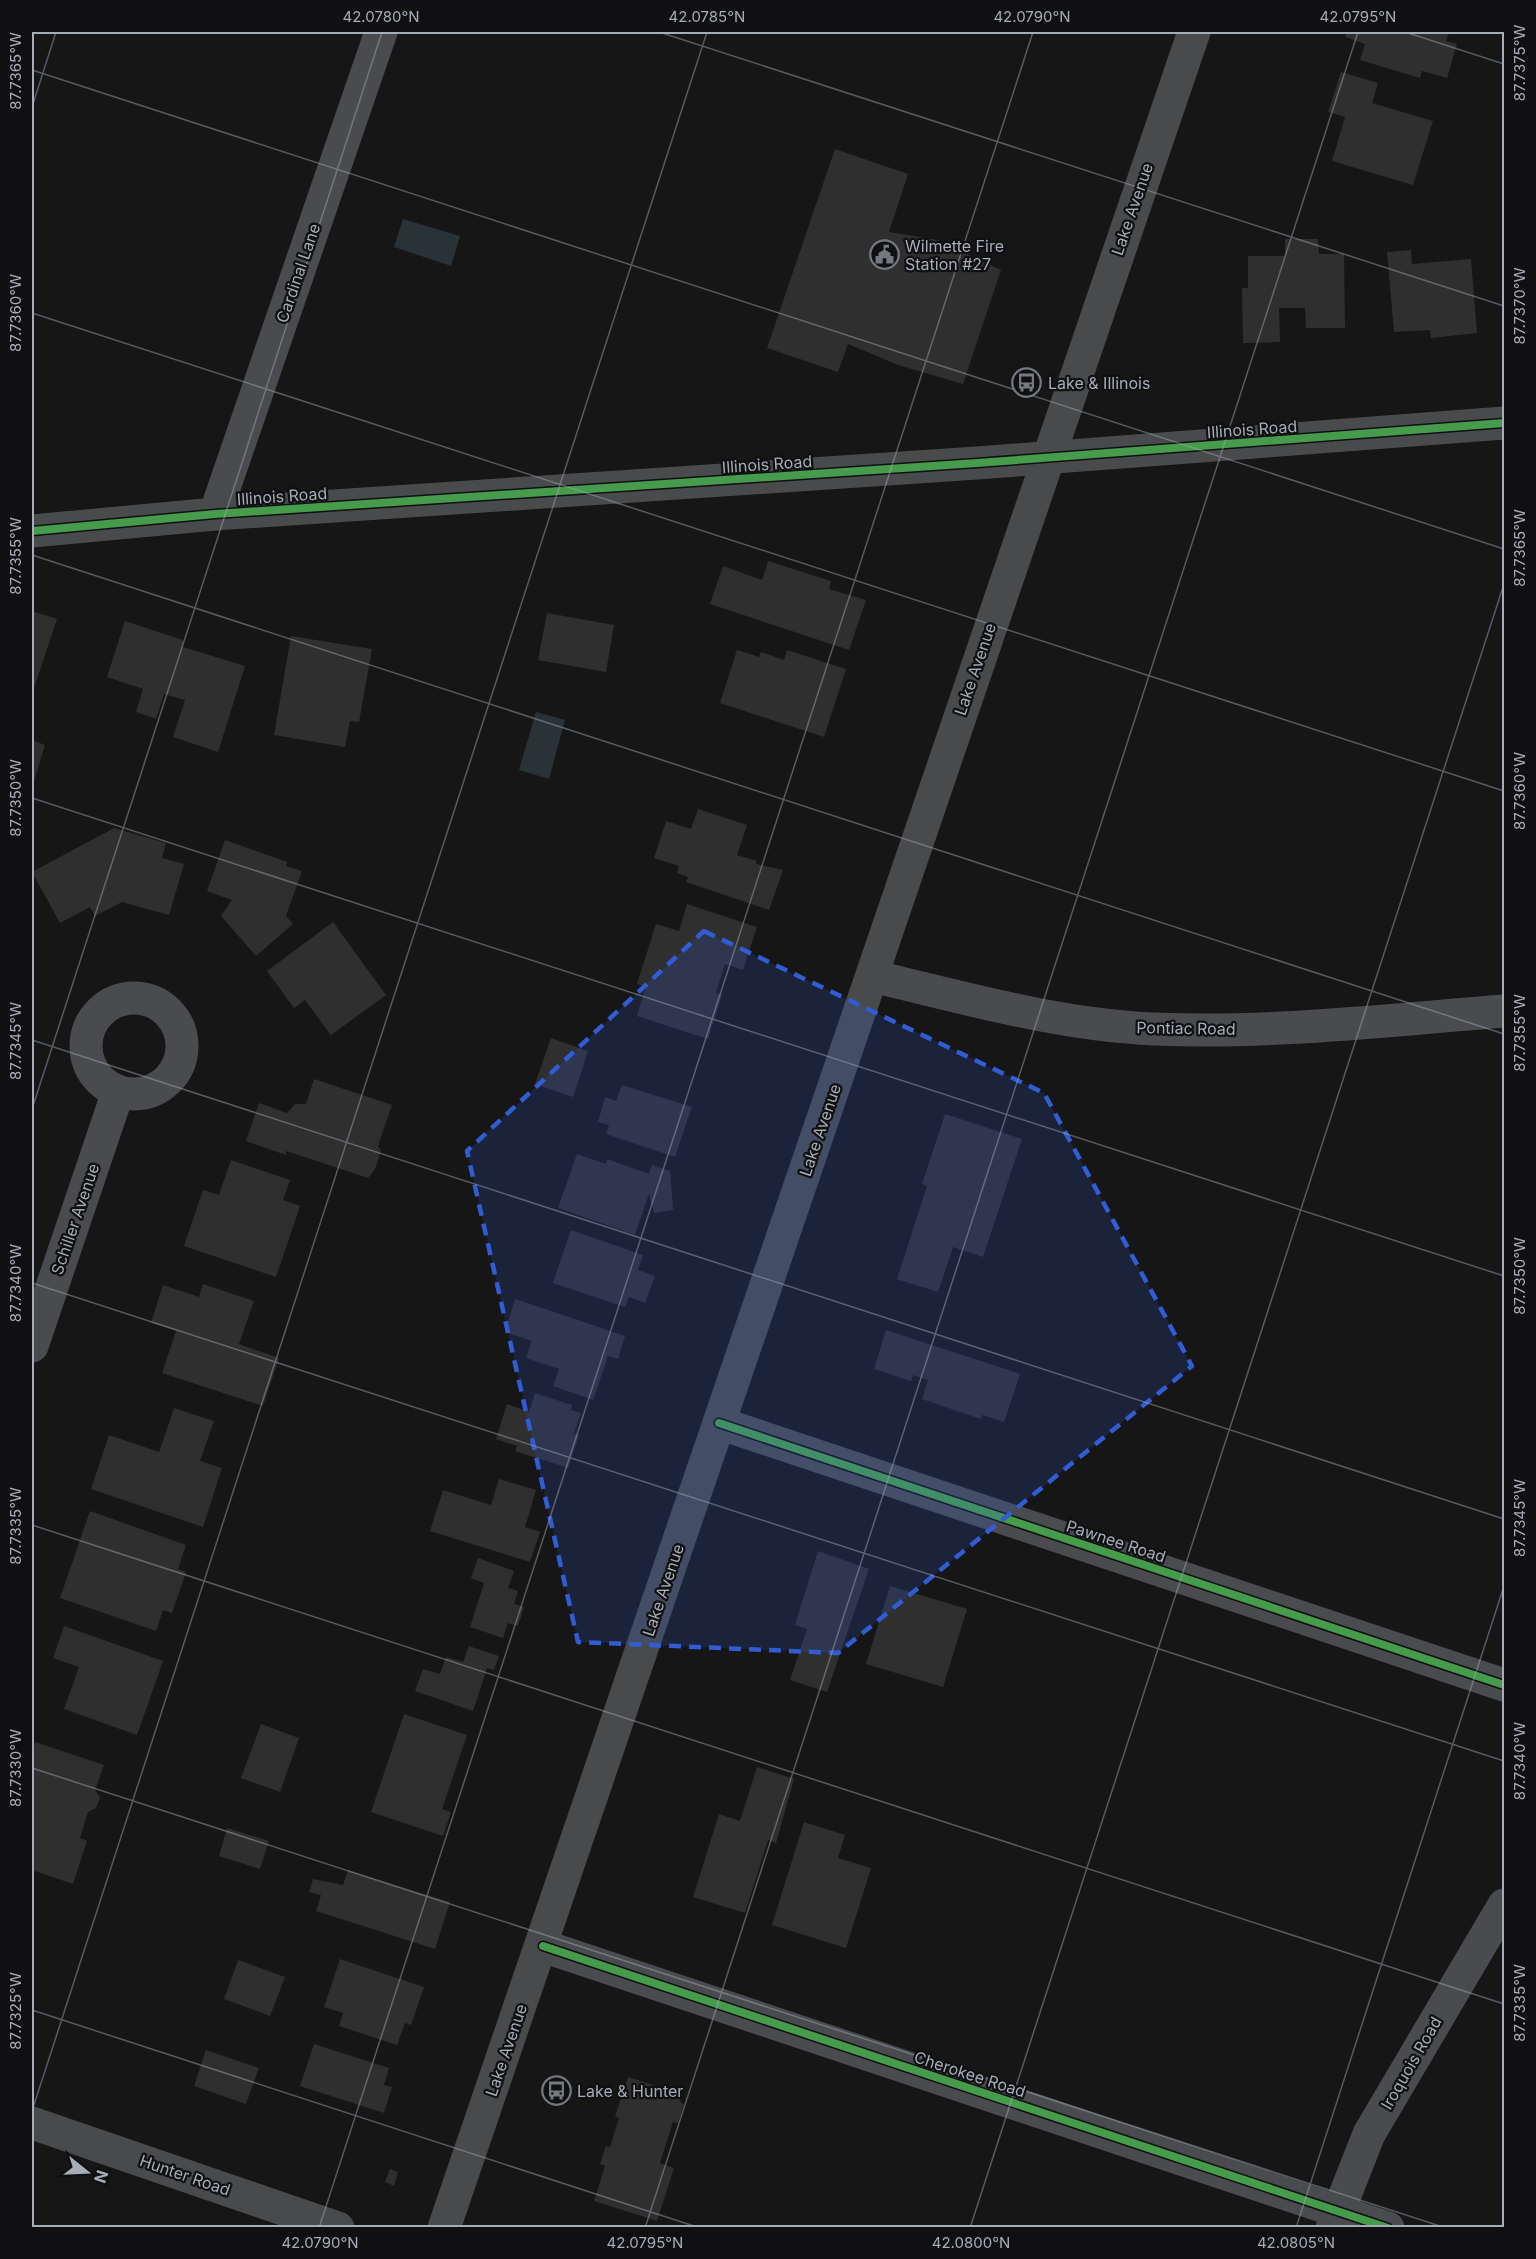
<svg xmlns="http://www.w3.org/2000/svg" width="1536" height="2259" font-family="Inter,sans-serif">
	<rect width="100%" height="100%" fill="#161616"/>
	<g fill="#293237">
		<polygon points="403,219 460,236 451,266 394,247"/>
		<polygon points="536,712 565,720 549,779 519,770"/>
	</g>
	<g fill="#2f2f30">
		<polygon points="1347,32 1449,32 1446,41 1457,44 1447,78 1422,71 1420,78 1360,60 1365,44 1345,37"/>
		<polygon points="1341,72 1378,83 1372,103 1433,121 1413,185 1332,161 1345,117 1328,112"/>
		<polygon points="835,149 908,174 889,232 938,240 1001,270 963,384 898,365 848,344 838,372 767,348"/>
		<polygon points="1285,239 1318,239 1319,254 1344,254 1345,328 1306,328 1305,308 1279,308 1280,342 1243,343 1242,288 1248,288 1248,256 1285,256"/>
		<polygon points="1411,250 1412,264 1471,259 1477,333 1431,338 1430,330 1394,332 1387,252"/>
		<polygon points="768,561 831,581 829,589 866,600 849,650 710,604 723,566 762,580"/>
		<polygon points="32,611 57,619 32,694"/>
		<polygon points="547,613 614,625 606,672 538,660"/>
		<polygon points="125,621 183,640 183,647 245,666 218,752 173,737 185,700 164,694 156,719 136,712 143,689 107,677"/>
		<polygon points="291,636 372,649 359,722 350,721 345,747 274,735"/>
		<polygon points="737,650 759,657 761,652 784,660 787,650 846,669 824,737 720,703"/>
		<polygon points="32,740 45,745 32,787"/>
		<polygon points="698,809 747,825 737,855 757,861 756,864 783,870 769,910 686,882 688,877 677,873 679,866 654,858 666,821 691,829"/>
		<polygon points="114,828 166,843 162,858 184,864 169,915 122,902 95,916 90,907 60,923 32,872"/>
		<polygon points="225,840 287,862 286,866 302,871 286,916 293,924 256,956 221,916 232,900 207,891"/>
		<polygon points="687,904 757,927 743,970 725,964 716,993 722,995 708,1039 637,1016 646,987 637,984 656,924 679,931"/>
		<polygon points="333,922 386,995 331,1035 305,1000 294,1008 267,971"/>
		<polygon points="551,1038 588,1051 573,1097 535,1084"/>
		<polygon points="314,1079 392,1105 378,1146 381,1151 375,1169 368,1178 286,1151 286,1155 246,1141 259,1103 287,1113 295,1104 306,1104"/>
		<polygon points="622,1085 692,1107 675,1157 606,1134 609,1125 598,1122 605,1097 616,1101"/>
		<polygon points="945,1114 1022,1139 983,1257 953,1247 938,1292 897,1279 927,1186 922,1184"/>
		<polygon points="577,1154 606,1164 607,1159 649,1174 652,1165 670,1171 673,1210 654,1213 649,1194 635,1235 558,1208"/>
		<polygon points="231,1160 290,1180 283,1200 300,1206 276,1277 184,1246 203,1190 219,1195"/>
		<polygon points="571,1230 643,1255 638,1270 655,1276 645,1303 629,1297 625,1307 553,1283"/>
		<polygon points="203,1284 254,1301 239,1344 279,1358 263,1406 162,1373 176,1331 151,1323 163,1285 199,1297"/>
		<polygon points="515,1299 625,1336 618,1359 608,1356 593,1400 553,1386 559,1369 526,1358 532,1341 505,1332"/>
		<polygon points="886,1330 1020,1374 1004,1422 982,1415 981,1419 922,1399 928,1380 913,1375 911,1381 874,1369"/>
		<polygon points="535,1393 572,1405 571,1410 581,1413 574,1433 579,1435 568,1468 515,1451 517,1446 496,1439 507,1404 529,1412"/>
		<polygon points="174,1408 214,1421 200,1461 222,1468 203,1527 91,1489 109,1435 159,1452"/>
		<polygon points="499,1479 536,1490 525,1527 540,1532 530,1562 430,1531 443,1490 491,1505"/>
		<polygon points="90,1511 186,1545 178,1569 186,1572 172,1613 163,1610 156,1631 60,1598"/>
		<polygon points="818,1551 869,1569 827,1692 790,1680 807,1629 795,1625"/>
		<polygon points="478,1558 514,1571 508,1588 518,1591 514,1604 524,1607 518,1626 508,1623 503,1638 470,1627 484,1583 471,1578"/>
		<polygon points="890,1586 967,1609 943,1687 866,1664"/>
		<polygon points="64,1626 163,1661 137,1735 64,1709 79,1667 53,1658"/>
		<polygon points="469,1646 499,1656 494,1670 487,1668 473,1711 415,1691 423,1669 440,1674 446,1657 463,1662"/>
		<polygon points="404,1714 467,1735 442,1809 451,1812 443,1836 371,1812"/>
		<polygon points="261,1724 299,1738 280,1792 241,1778"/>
		<polygon points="35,1742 104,1765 95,1790 100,1798 96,1808 88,1812 80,1838 87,1841 73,1884 32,1870 32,1753"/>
		<polygon points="757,1767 794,1779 776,1843 768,1840 745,1913 693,1897 719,1814 740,1821"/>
		<polygon points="804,1822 845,1835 838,1858 871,1868 846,1948 772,1925"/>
		<polygon points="227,1828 269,1841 260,1869 219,1856"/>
		<polygon points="348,1870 450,1902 435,1949 316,1911 321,1895 309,1892 313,1879 343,1885"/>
		<polygon points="340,1959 424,1987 411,2025 405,2023 397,2045 339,2026 343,2013 324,2007"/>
		<polygon points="238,1960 285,1977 270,2016 224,1999"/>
		<polygon points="314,2044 389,2068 384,2085 392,2087 384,2113 300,2086"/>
		<polygon points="206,2050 259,2068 246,2104 194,2086"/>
		<polygon points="628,2077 682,2094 680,2102 684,2104 678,2123 673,2122 660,2163 674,2168 657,2221 594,2201 605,2166 600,2164 606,2146 610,2147 619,2118 615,2116"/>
		<polygon points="390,2169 398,2172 394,2186 385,2182"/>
	</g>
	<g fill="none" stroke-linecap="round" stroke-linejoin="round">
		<g stroke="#4a4b4e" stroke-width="33">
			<polyline points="215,514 381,32"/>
			<path d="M872,976C965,998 1059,1025 1154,1029C1271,1034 1388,1020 1504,1011"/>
			<circle cx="134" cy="1046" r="48"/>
			<polyline points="32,1346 118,1092"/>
			<polyline points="719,1423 1504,1685"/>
			<polyline points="543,1946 1388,2228"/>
			<polyline points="1332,2228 1369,2134 1504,1905"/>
		</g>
		<g stroke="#494a4c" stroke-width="33">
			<polyline points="32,531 215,514 977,463 1504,423"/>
			<polyline points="32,2123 338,2228"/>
			<path d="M444,2228C700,1497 941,762 1194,32"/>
		</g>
		<defs>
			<g id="cycleway">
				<polyline points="32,531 215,514 977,463 1504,423"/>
				<polyline points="719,1423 1504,1685"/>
				<polyline points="543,1946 1388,2228"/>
			</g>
		</defs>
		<use href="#cycleway" stroke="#101012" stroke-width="11"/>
		<use href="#cycleway" stroke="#469c4c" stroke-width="8"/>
	</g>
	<path fill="#325cd3" fill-opacity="0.2" stroke="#325cd3" stroke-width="4.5" stroke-dasharray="12 8" stroke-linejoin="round" d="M704,931L1044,1093L1192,1366L838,1653L578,1642L467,1151Z"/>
	<path fill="none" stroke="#a7adb7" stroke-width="1.5" stroke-opacity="0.45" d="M659,32L1504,306M1405,32L1504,64M32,70L1504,549M32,107L56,32M32,313L1504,791M32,555L1504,1034M32,798L1504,1276M32,1040L1504,1519M32,1109L382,32M32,1283L1504,1761M32,1525L1504,2004M32,1768L1446,2228M32,2010L700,2228M32,2111L707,32M319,2228L1033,32M645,2228L1358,32M970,2228L1504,584M1296,2228L1504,1586"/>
	<defs>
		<symbol id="civic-ring" viewBox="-11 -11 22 22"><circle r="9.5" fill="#101012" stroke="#74787f" stroke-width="1.5"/><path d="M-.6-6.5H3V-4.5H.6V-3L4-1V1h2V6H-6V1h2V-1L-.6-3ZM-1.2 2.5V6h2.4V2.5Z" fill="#74787f"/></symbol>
		<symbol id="bus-ring" viewBox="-11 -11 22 22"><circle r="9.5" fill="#101012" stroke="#74787f" stroke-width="1.5"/><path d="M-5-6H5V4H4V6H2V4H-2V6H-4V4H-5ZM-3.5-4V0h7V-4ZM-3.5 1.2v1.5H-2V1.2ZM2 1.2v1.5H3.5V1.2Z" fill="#74787f"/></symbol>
	</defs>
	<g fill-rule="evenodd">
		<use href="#civic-ring" x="868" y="238" width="33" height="33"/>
		<use href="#bus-ring" x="1010" y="366" width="33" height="33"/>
		<use href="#bus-ring" x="540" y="2074" width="33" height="33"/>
	</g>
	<g text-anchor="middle" stroke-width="4.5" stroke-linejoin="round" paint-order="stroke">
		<g font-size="16" fill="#a7adb7" stroke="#101012">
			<text transform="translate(1132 209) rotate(-71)" y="6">Lake Avenue</text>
			<text transform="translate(298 273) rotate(-71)" y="6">Cardinal Lane</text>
			<text transform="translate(1252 429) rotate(-4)" y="6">Illinois Road</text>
			<text transform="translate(767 464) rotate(-4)" y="6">Illinois Road</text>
			<text transform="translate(282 496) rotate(-4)" y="6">Illinois Road</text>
			<text transform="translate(975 669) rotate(-71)" y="6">Lake Avenue</text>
			<text transform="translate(1186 1028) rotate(1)" y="6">Pontiac Road</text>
			<text transform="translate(820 1130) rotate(-71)" y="6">Lake Avenue</text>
			<text transform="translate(75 1219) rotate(-71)" y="6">Schiller Avenue</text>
			<text transform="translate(1116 1541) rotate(18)" y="6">Pawnee Road</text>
			<text transform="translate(663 1590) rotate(-71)" y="6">Lake Avenue</text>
			<text transform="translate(506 2050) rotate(-71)" y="6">Lake Avenue</text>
			<text transform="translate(1411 2063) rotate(-60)" y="6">Iroquois Road</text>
			<text transform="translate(970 2074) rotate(18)" y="6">Cherokee Road</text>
			<text transform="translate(185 2175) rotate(19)" y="6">Hunter Road</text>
		</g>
		<g font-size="16" fill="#a7adb7" stroke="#101012" text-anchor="start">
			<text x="905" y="252">Wilmette Fire<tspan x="905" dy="18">Station #27</tspan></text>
			<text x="1048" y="389">Lake &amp; Illinois</text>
			<text x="577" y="2097">Lake &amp; Hunter</text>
		</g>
	</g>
	<rect width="1536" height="2259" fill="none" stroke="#101012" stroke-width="66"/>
	<g transform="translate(87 2172) rotate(108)" stroke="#101012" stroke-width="4.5" paint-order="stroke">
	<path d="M0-4.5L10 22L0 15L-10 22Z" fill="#a7adb7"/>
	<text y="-9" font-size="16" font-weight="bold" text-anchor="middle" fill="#a7adb7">N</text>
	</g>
	<rect x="33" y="33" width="1470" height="2193" fill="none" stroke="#a7adb7" stroke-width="2"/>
	<g font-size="15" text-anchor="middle" fill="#a7adb7">
		<text x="381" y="22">42.0780°N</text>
		<text x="707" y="22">42.0785°N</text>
		<text x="1032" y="22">42.0790°N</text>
		<text x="1358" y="22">42.0795°N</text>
		<text transform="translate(1520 63) rotate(-90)" y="5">87.7375°W</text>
		<text transform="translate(16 71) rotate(-90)" y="5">87.7365°W</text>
		<text transform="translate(1520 306) rotate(-90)" y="5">87.7370°W</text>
		<text transform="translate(16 313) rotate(-90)" y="5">87.7360°W</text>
		<text transform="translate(1520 548) rotate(-90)" y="5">87.7365°W</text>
		<text transform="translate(16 556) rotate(-90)" y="5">87.7355°W</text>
		<text transform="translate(1520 791) rotate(-90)" y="5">87.7360°W</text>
		<text transform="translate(16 798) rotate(-90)" y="5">87.7350°W</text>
		<text transform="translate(1520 1033) rotate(-90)" y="5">87.7355°W</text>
		<text transform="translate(16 1041) rotate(-90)" y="5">87.7345°W</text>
		<text transform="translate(1520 1276) rotate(-90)" y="5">87.7350°W</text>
		<text transform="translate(16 1283) rotate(-90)" y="5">87.7340°W</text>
		<text transform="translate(1520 1518) rotate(-90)" y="5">87.7345°W</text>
		<text transform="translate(16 1526) rotate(-90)" y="5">87.7335°W</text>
		<text transform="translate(1520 1761) rotate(-90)" y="5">87.7340°W</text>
		<text transform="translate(16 1768) rotate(-90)" y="5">87.7330°W</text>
		<text transform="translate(1520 2003) rotate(-90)" y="5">87.7335°W</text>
		<text transform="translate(16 2011) rotate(-90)" y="5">87.7325°W</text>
		<text x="320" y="2248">42.0790°N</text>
		<text x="645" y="2248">42.0795°N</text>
		<text x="971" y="2248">42.0800°N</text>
		<text x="1296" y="2248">42.0805°N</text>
	</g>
</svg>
